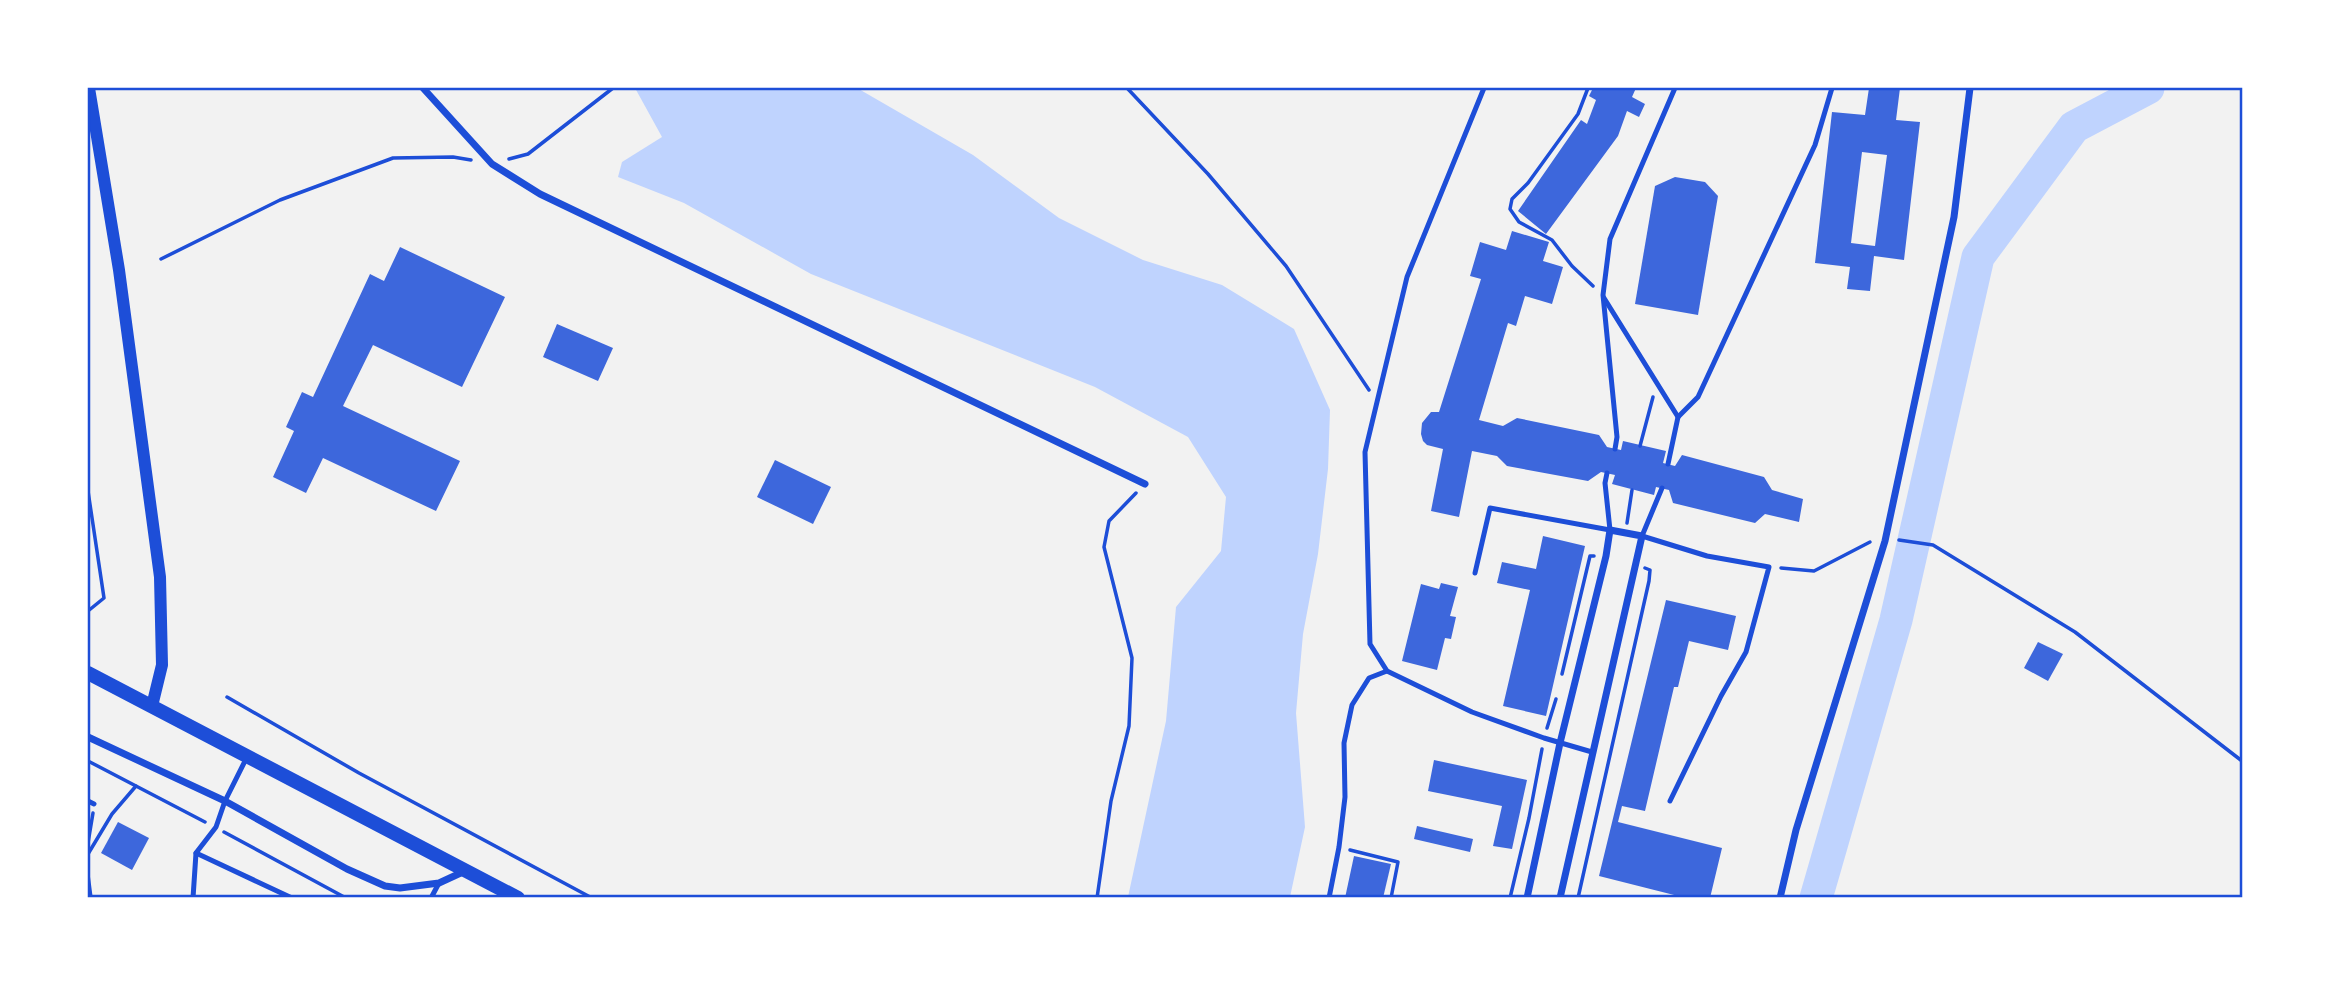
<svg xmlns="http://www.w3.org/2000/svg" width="2330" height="985" font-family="'DejaVu Sans',sans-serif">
	<rect width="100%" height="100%" fill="#f2f2f2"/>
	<polygon fill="#bfd3fe" points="635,88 857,88 973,155 1059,218 1143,260 1222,285 1294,329 1330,410 1328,469 1318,554 1303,634 1296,713 1305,827 1290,897 1128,897 1166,721 1176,607 1221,551 1226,497 1188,437 1095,387 811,274 684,203 618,177 622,162 662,137"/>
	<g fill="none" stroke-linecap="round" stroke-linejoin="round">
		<polyline stroke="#bfd3fe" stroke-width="33" points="1816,898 1896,620 1978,257 2074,127 2148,88"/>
	</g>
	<g fill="#3d67dc" fill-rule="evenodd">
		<polygon points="1593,88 1636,88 1632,97 1645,104 1639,117 1627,111 1618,136 1546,234 1518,211 1581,120 1587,124 1596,100 1589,96"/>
		<path d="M1869,88H1900L1896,120L1920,122L1904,260L1874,256L1870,291L1847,289L1850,267L1815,263L1832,112L1865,115ZM1862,152L1887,155L1875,246L1851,243Z"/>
		<polygon points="1675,177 1705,182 1718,196 1698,315 1635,304 1655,186"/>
		<polygon points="1512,231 1549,242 1543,261 1563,267 1552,304 1525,296 1516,326 1508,323 1479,420 1503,426 1517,418 1599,435 1607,447 1621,450 1623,441 1666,451 1663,463 1675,466 1682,455 1764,477 1772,490 1803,499 1799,522 1765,514 1755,523 1673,503 1669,490 1656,487 1654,495 1612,484 1615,475 1601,472 1588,481 1507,466 1497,456 1472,451 1459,517 1431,511 1443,449 1427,445 1423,441 1421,434 1422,423 1431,412 1439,412 1481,279 1470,276 1480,242 1506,250"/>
		<polygon points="400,247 505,297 462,387 373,345 343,406 460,461 436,511 323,458 306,493 273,477 294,431 286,427 302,392 313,397 370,274 384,281"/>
		<polygon points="557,324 613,348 598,381 543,357"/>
		<polygon points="775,460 831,487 813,524 757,497"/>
		<polygon points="1543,536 1585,546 1546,716 1503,706 1530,590 1497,583 1502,562 1536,569"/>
		<polygon points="1441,583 1458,587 1450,616 1456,617 1451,639 1445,638 1437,670 1402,661 1421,584 1439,589"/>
		<polygon points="1666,600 1736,616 1728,650 1689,641 1678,687 1674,687 1645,811 1622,806 1618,822 1722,848 1710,898 1686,898 1599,876"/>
		<polygon points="2038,642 2063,654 2048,681 2024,668"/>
		<polygon points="1434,760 1527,780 1512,849 1493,846 1502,806 1428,791"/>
		<polygon points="118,822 149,838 132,870 101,853"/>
		<polygon points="1417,826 1473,839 1470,852 1414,839"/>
		<polygon points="1354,856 1391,864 1383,898 1345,898"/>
	</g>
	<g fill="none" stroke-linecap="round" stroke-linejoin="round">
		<g stroke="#1d4ed8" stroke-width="3.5">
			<polyline points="1127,88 1208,174 1286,266 1369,390"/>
			<polyline points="1588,88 1578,114 1528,183 1512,199 1510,209 1519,222 1552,240 1572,266 1593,286"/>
			<polyline points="509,159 528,154 613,88"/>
			<polyline points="161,259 280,200 393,158 453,157 471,160"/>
			<polyline points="1640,446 1653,397"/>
			<polyline points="88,491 104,598 88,611"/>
			<polyline points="1627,523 1632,490"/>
			<polyline points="1899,540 1933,545 2075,632 2242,761"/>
			<polyline points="1781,568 1814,571 1870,542"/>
			<polyline points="1562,674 1590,556 1594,556"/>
			<polyline points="227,697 359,773 592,898"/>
			<polyline points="1547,728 1556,699"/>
			<polyline points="88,761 205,822"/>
			<polyline points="224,832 346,898"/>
			<polyline points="88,843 93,813"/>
			<polyline points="1350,850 1398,862 1391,898"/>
			<polyline points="88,854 112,814 136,786"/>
			<polyline points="88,875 91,898"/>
			<polyline points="1097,898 1111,801 1129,726 1132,658 1104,547 1109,521 1136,493"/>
			<polyline points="1510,898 1529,818 1542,749"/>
			<polyline points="1578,898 1649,581 1650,570 1645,568"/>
		</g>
		<g stroke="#1d4ed8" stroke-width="5">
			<polyline points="1484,88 1407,277 1365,452 1370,644 1387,671 1472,712 1544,738 1592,752"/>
			<polyline points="1604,298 1678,417"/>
			<polyline points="1615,449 1617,437 1603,295 1610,239 1675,88"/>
			<polyline points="1668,464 1678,417 1698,397 1815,145 1832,88"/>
			<polyline points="1662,488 1642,536 1707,556 1769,567 1746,652 1721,696 1670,801"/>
			<polyline points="1475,573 1490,508 1610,530 1605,483 1607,473"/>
			<polyline points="88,801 94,804"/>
			<polyline points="196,853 292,898"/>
			<polyline points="193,898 196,853 216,827 225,801 247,757"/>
			<polyline points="431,898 439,883"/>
			<polyline points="1329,898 1339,847 1345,797 1344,743 1352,705 1369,678 1387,671"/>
		</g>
		<g stroke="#1d4ed8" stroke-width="7">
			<polyline points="423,88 492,164 540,194 1145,484"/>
			<polyline points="88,737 225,801 347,869 385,886 400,888 439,883 465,871"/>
			<polyline points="1527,898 1560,743 1606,556 1610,530 1642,536 1560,898"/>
			<polyline points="1780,898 1796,830 1885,541 1954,217 1970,88"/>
		</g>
		<polyline stroke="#1d4ed8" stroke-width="12" points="89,88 119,270 160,577 162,665 152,706"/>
		<polyline stroke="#1d4ed8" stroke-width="14" points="88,673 518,898"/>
	</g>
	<rect width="2330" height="985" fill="none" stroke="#ffffff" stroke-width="178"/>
	<rect x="89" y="89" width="2152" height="807" fill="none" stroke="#1d4ed8" stroke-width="2.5"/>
</svg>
